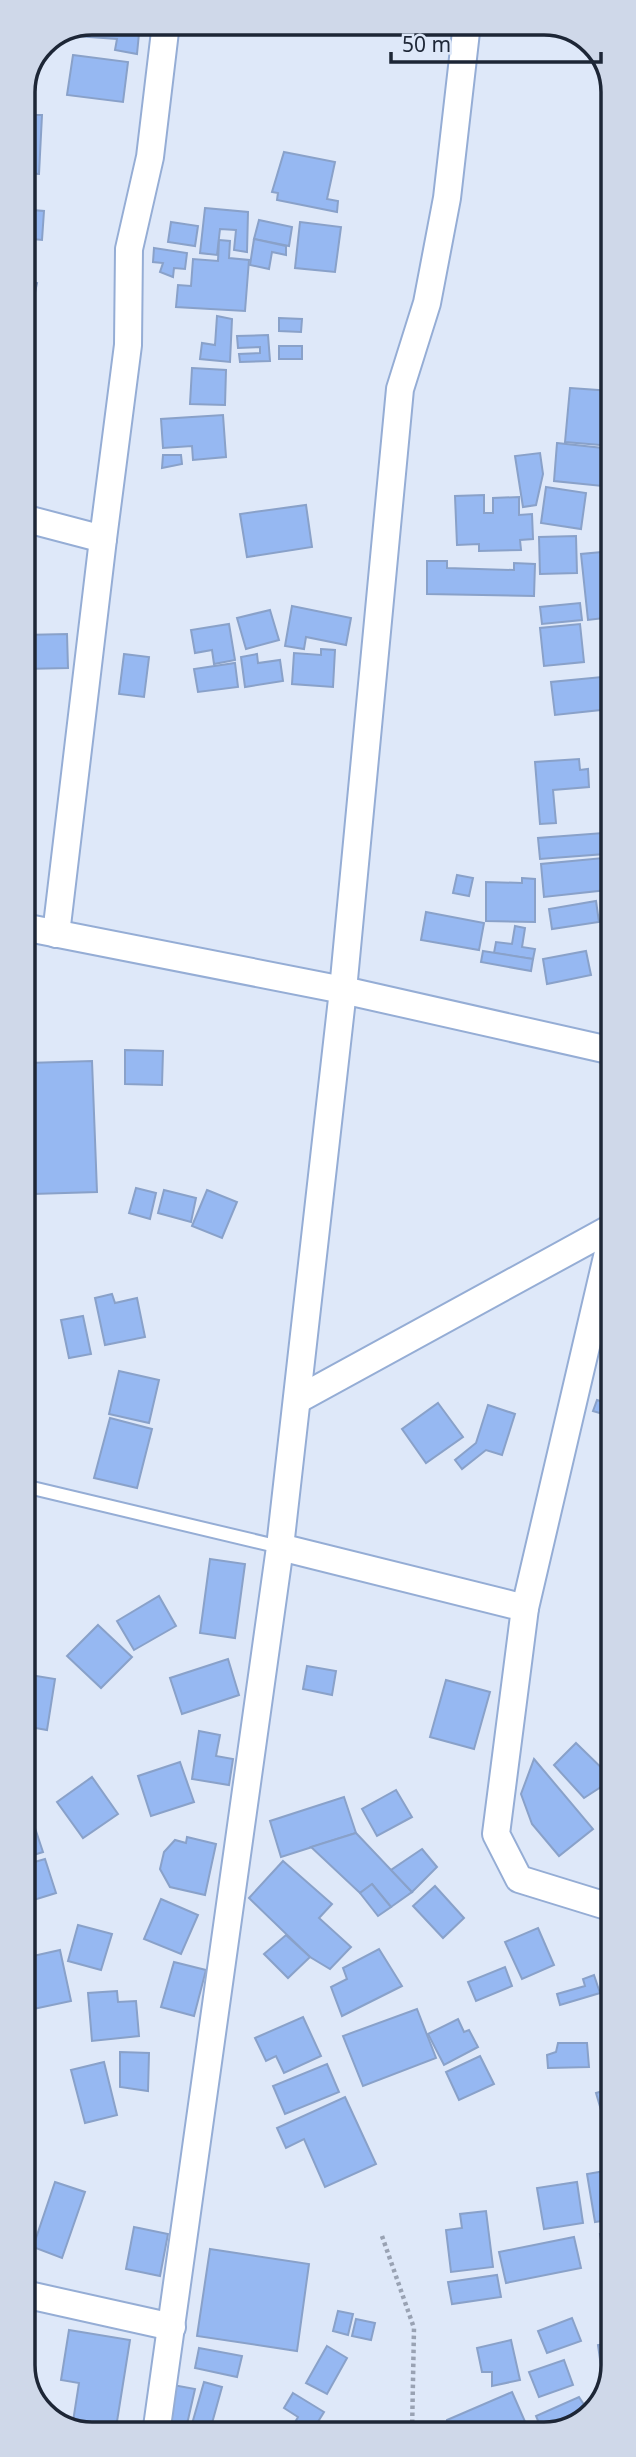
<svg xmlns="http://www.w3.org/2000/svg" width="636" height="2457" font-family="'Noto Sans',sans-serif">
	<rect width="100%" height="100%" fill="#dee8f9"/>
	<g fill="#96b8f2" stroke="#89a1c9" stroke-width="2">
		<polygon points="92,23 140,23 137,54 115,50 117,39 62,35"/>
		<polygon points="73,55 128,62 123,102 67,95"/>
		<polygon points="23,115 42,115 39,174 23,173"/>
		<polygon points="284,152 335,162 327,199 338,201 337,212 277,200 278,193 272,192"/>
		<polygon points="23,185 34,186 32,210 44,211 42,240 23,238"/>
		<polygon points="205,208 248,212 247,252 234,250 236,230 220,229 217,255 200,253"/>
		<polygon points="259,220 292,227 289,246 254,239"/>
		<polygon points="171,222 198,226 195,246 168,242"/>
		<polygon points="300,222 341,227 335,272 295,268"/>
		<polygon points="254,239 286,246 286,255 272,252 269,269 250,265"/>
		<polygon points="219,240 230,241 229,258 249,260 245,311 176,307 178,285 191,286 193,259 218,261"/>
		<polygon points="154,248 187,253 185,269 174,268 173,277 160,272 163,263 153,262"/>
		<polygon points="612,276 612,319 606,318"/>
		<polygon points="23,280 37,283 29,321 23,320"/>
		<polygon points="217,316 232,319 230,362 200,359 202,343 215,345"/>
		<polygon points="279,318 302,319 301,332 279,331"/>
		<polygon points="268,335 270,361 240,362 239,354 260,353 260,347 238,348 237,336"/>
		<rect x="279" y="346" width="23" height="13"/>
		<polygon points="192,368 226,370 225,405 190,404"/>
		<polygon points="570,388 612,391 612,446 565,442"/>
		<polygon points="223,415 226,457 193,460 192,446 163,448 161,419"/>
		<polygon points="557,443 612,449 612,487 554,481"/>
		<polygon points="540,453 543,474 536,505 523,507 515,456"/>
		<polygon points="163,455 181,455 182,464 162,468"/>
		<polygon points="546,487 586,493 581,529 541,523"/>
		<polygon points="484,495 484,513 493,513 493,498 519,497 519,515 532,514 533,539 520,540 521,550 479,551 479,544 457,545 455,496"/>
		<polygon points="306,505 312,547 247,557 240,514"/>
		<polygon points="576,536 577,573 540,574 539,537"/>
		<polygon points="612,551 612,617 588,620 581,554"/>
		<polygon points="427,561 447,561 447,568 514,570 514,563 535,564 534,596 427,594"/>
		<polygon points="580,603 582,620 542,624 540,607"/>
		<polygon points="292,606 351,618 346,645 306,637 304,649 285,646"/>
		<polygon points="270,610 279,640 246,649 237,618"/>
		<polygon points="229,624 235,660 214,664 212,650 195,653 191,630"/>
		<polygon points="580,624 584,662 544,666 540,628"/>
		<polygon points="67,634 68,668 23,669 23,635"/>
		<polygon points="321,649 335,650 333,687 292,684 294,653 321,655"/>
		<polygon points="124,654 149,657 144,697 119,694"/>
		<polygon points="257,654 258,663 280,660 283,681 245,687 241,657"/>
		<polygon points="235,663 238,687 198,692 194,669"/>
		<polygon points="612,676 610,709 555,715 551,682"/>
		<polygon points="579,759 580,770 588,769 589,787 553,790 556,823 540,824 535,762"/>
		<polygon points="603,833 605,854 540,859 538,838"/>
		<polygon points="603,858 607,890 544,897 541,864"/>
		<polygon points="457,875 473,878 469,896 453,893"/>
		<polygon points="522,878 535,879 535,922 486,921 486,882 522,883"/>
		<polygon points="596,901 599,922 552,929 549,909"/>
		<polygon points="426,912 484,923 479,950 421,940"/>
		<polygon points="515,926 525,928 522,947 535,949 533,959 494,953 496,942 512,944"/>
		<polygon points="483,951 533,959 531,971 481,962"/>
		<polygon points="586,951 591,975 547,984 543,959"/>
		<polygon points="125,1050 163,1051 162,1085 125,1084"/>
		<polygon points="92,1061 97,1192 33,1194 28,1063"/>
		<polygon points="136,1188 156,1193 150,1219 129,1213"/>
		<polygon points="164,1190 196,1198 191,1222 158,1213"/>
		<polygon points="207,1190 237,1202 222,1238 192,1226"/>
		<polygon points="112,1294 115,1303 137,1298 145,1337 105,1345 95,1298"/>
		<polygon points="83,1316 91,1354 69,1358 61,1320"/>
		<polygon points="119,1371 159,1380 149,1423 109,1414"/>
		<polygon points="597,1400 613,1405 613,1417 593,1411"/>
		<polygon points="438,1403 463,1437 426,1463 402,1429"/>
		<polygon points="488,1405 515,1414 502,1455 486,1450 462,1469 455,1460 476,1443"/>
		<polygon points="110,1418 152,1429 137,1488 94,1478"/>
		<polygon points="210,1559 245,1564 235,1638 200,1633"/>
		<polygon points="159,1596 176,1626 134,1650 117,1621"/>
		<polygon points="98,1625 132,1657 101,1688 67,1656"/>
		<polygon points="228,1659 239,1695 182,1714 170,1678"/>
		<polygon points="307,1666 336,1671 332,1695 303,1689"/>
		<polygon points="24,1674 55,1679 47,1730 24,1726"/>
		<polygon points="446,1680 490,1692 474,1749 430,1737"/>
		<polygon points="199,1731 220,1735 216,1756 233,1759 229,1785 192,1779"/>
		<polygon points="576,1743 613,1779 584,1798 554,1765"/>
		<polygon points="534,1759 593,1829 559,1856 532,1824 521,1794"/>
		<polygon points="180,1762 194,1802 151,1816 138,1776"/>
		<polygon points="92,1777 118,1814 83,1838 57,1802"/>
		<polygon points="396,1790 412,1817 377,1836 362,1809"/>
		<polygon points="344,1797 356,1833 281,1857 270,1821"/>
		<polygon points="35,1828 43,1852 24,1858 24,1832"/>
		<polygon points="356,1833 412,1892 391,1907 372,1884 360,1893 311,1847"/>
		<polygon points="187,1837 216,1844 205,1895 170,1887 160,1869 164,1852 175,1840 186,1843"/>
		<polygon points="422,1849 437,1867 412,1892 391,1870"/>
		<polygon points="45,1859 56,1893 24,1903 24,1865"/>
		<polygon points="283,1861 332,1904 319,1918 351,1947 330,1969 310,1957 249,1898"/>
		<polygon points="372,1884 391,1907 378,1916 360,1893"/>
		<polygon points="435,1886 464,1918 443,1938 413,1906"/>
		<polygon points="161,1899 198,1915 181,1954 144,1939"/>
		<polygon points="78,1925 112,1934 101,1970 68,1961"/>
		<polygon points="538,1928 554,1965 522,1979 505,1942"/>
		<polygon points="286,1935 310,1957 288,1978 264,1954"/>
		<polygon points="379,1949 402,1986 342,2016 331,1987 347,1979 343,1968"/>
		<polygon points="60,1950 71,2001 24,2011 24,1958"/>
		<polygon points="174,1962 206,1970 194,2016 161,2007"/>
		<polygon points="505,1967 512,1986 476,2001 468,1982"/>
		<polygon points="594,1975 600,1993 560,2005 557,1994 585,1986 583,1979"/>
		<polygon points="117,1991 118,2002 136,2001 139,2036 92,2041 88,1993"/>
		<polygon points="417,2009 436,2058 363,2086 343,2036"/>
		<polygon points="303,2017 321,2056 284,2073 276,2056 266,2061 255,2038"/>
		<polygon points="458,2019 464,2032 469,2030 478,2047 444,2065 428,2034"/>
		<polygon points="558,2043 587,2043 589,2067 548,2068 547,2055 556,2052"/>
		<polygon points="120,2052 149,2053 148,2091 120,2087"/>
		<polygon points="480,2056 494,2084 459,2100 446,2072"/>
		<polygon points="104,2062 117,2115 85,2123 71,2070"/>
		<polygon points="327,2064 339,2092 285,2114 273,2086"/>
		<polygon points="613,2088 613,2126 606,2127 596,2093"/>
		<polygon points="345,2097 376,2164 325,2187 304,2139 286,2148 277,2128"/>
		<polygon points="24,2140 31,2161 24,2164"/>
		<polygon points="605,2171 613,2219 595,2222 587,2174"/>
		<polygon points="55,2182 85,2192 62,2258 33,2247"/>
		<polygon points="577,2182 583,2223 544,2229 537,2188"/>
		<polygon points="486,2211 493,2267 451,2272 446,2230 462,2228 460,2214"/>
		<polygon points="134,2227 168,2234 160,2276 126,2269"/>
		<polygon points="613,2231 613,2267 606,2269 600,2234"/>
		<polygon points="574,2237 581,2268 506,2283 499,2252"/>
		<polygon points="210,2249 309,2264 297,2351 197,2336"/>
		<polygon points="497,2275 501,2297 452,2304 448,2282"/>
		<polygon points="613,2279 613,2319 605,2281"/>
		<polygon points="338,2311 353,2314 348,2335 333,2331"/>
		<polygon points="572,2318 581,2341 547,2353 538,2331"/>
		<polygon points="356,2319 375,2323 371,2340 352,2336"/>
		<polygon points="69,2330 130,2340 115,2434 83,2434 72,2428 79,2383 61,2380"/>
		<polygon points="511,2340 520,2380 492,2386 492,2372 482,2372 477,2348"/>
		<polygon points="613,2343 613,2366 608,2380 603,2380 598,2345"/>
		<polygon points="327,2346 347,2358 327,2394 306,2383"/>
		<polygon points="199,2348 242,2356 237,2377 195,2368"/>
		<polygon points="564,2360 573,2385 539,2397 529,2372"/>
		<polygon points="204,2382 222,2387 209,2434 190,2431"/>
		<polygon points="173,2385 195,2389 185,2433 164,2429"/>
		<polygon points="512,2392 530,2433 445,2433 447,2420"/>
		<polygon points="293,2393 324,2412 311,2433 289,2433 298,2417 284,2408"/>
		<polygon points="579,2397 590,2414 557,2433 543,2433 536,2416"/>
	</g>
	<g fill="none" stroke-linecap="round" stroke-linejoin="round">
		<defs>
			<polyline id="lane" points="24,1486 280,1547"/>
			<g id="street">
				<polyline points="23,518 103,539 128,345 129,249 150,157 166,23"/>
				<polyline points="23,927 343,990 613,1051"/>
				<polyline points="56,934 103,539"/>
				<polyline points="297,1400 613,1227"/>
				<polyline points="280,1547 525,1608 496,1834 519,1879 613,1908"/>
				<polyline points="525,1608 613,1231"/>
				<polyline points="24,2294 172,2327"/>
				<polyline points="156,2434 280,1547 343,990 400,389 427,303 447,198 467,23"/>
			</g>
		</defs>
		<use href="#lane" stroke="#95add5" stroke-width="16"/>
		<use href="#street" stroke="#95add5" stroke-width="30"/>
		<polyline stroke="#99a2b3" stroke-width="4.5" stroke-dasharray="3.5 3.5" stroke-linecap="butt" points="382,2236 414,2328 412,2433"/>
		<use href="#lane" stroke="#fff" stroke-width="12"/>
		<use href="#street" stroke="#fff" stroke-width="26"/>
	</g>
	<path d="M0 0H636V2457H0ZM92 35H544A57 57 0 0 1 601 92V2365A57 57 0 0 1 544 2422H92A57 57 0 0 1 35 2365V92A57 57 0 0 1 92 35Z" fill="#cfd8e9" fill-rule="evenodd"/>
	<path fill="none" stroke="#1d2636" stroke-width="3.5" d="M92 35H544A57 57 0 0 1 601 92V2365A57 57 0 0 1 544 2422H92A57 57 0 0 1 35 2365V92A57 57 0 0 1 92 35Z"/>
	<path d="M391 52v10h210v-10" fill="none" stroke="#1d2636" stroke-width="3.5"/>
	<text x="402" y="52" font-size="21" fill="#1d2636" stroke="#dee8f9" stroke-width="5" paint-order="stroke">50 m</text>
</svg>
